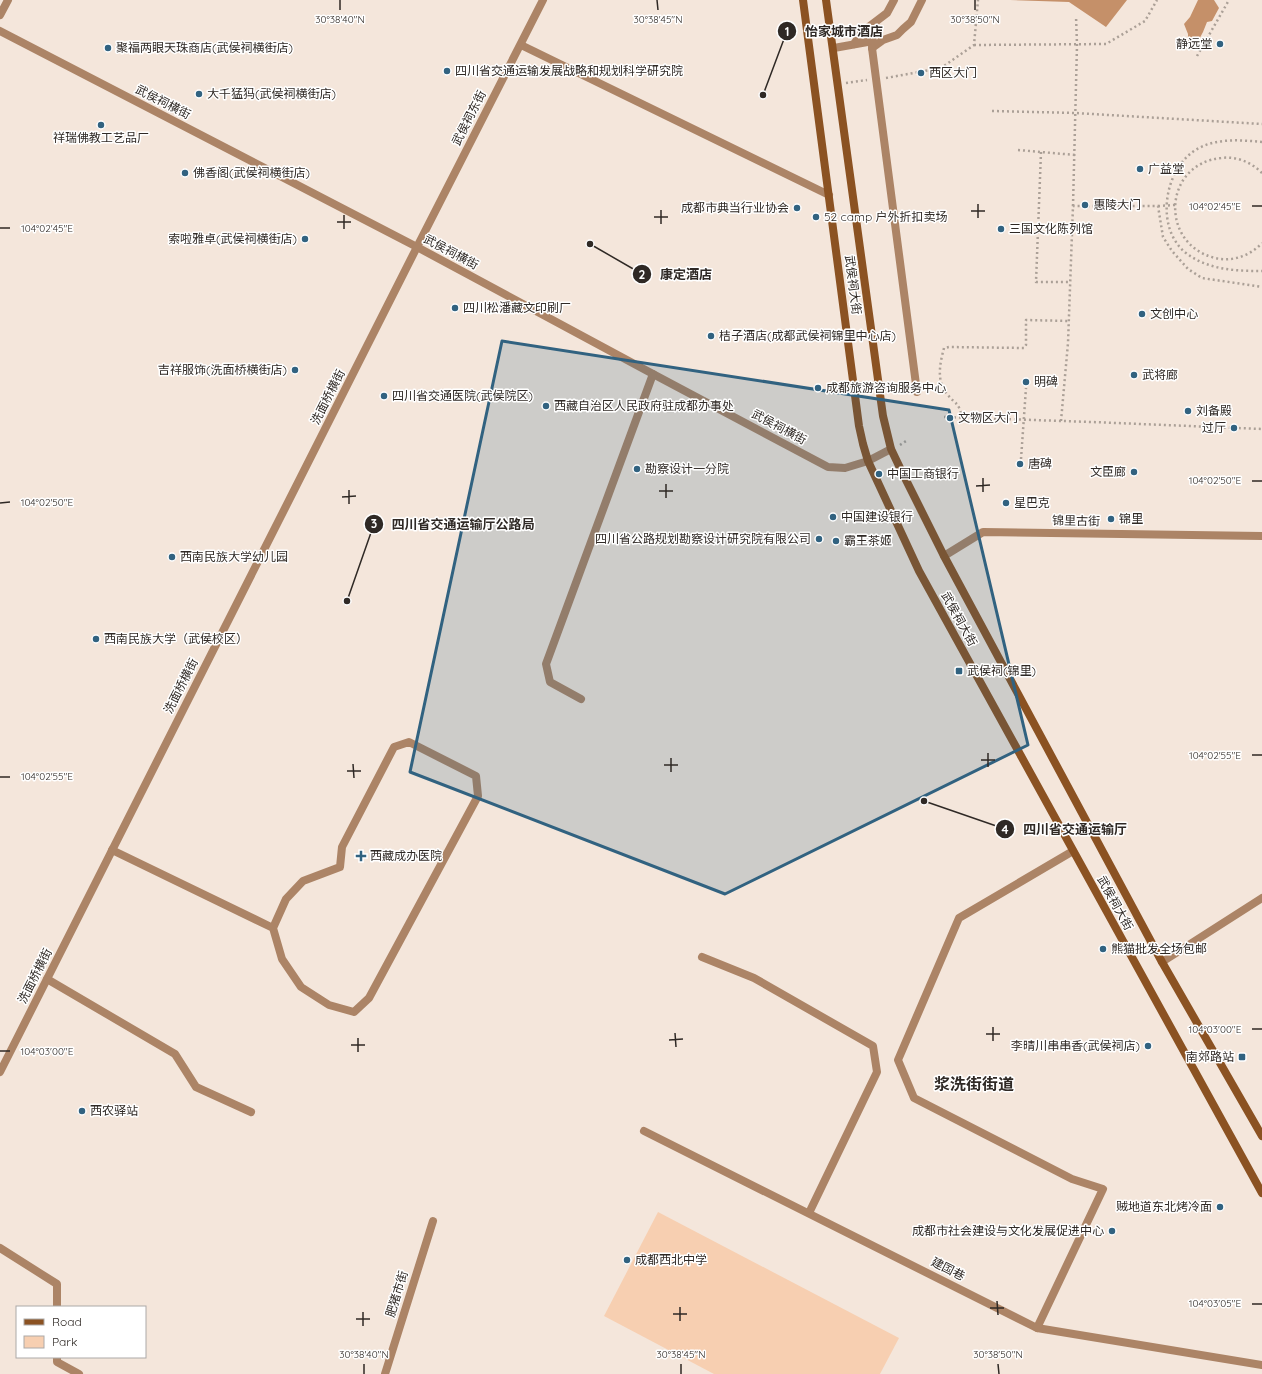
<svg xmlns="http://www.w3.org/2000/svg" width="1262" height="1374" font-family="Quicksand,'Noto Sans SC',sans-serif">
	<rect width="100%" height="100%" fill="#f4e6db"/>
	<polygon fill="#f7cfb1" points="658,1212 899,1338 880,1374 714,1374 604,1316"/>
	<g fill="#c59069">
		<polygon points="1010,0 1127,0 1106,27 1069,2"/>
		<polygon points="1198,0 1214,0 1219,8 1212,21 1207,22 1203,32 1196,45 1188,45 1188,34 1184,24 1190,17"/>
	</g>
	<g fill="none" stroke-linecap="round" stroke-linejoin="round">
		<g stroke="#aba097" stroke-width="2.5" stroke-dasharray="2 3" stroke-linecap="butt">
			<polyline points="974,45 1106,44 1145,21 1157,0"/>
			<polyline points="1197,56 1229,0"/>
			<polyline points="886,78 941,68 974,45 978,0"/>
			<polyline points="846,83 867,80"/>
			<polyline points="992,111 1075,113 1262,124"/>
			<path d="M1262,142C1241,140 1218,138 1199,148C1164,166 1154,228 1186,253C1208,270 1236,271 1262,271"/>
			<polyline points="1018,150 1075,155"/>
			<polyline points="1041,152 1036,282 1070,282"/>
			<path d="M1262,173C1251,162 1236,156 1221,158C1163,164 1159,244 1215,258C1232,262 1250,256 1262,243"/>
			<polyline points="1073,206 1077,45 1076,16"/>
			<polyline points="1158,206 1175,205"/>
			<polyline points="944,417 1092,422 1262,429"/>
			<path d="M962,418C959,402 956,405 947,394C936,381 940,363 944,348L949,347L1024,348L1026,345V320L1069,321"/>
			<polyline points="1061,421 1068,343 1073,206 1158,206 1163,237 1172,251 1188,269 1202,278 1262,287"/>
			<polyline points="900,445 906,441"/>
			<polyline points="1021,459 1026,388"/>
		</g>
		<g stroke="#ac8466" stroke-width="8">
			<polyline points="854,44 862,32 887,13 894,0"/>
			<polyline points="521,45 829,195"/>
			<polyline points="834,48 873,41 872,48 883,40 897,35 903,29 911,22 922,0"/>
			<polyline points="872,48 917,392"/>
			<polyline points="112,850 273,928 282,959 301,987 329,1005 354,1012 369,998 478,796 476,776 409,742 394,747 342,847 340,867 303,881 286,899 273,928"/>
			<polyline points="702,957 754,978 873,1046 877,1072 809,1213"/>
			<polyline points="47,979 175,1054 196,1087 251,1112"/>
			<polyline points="0,1248 57,1284 57,1307"/>
			<polyline points="57,1357 57,1362 79,1374"/>
		</g>
		<polyline stroke="#ac8466" stroke-width="8" points="944,556 983,532 1262,536"/>
		<g stroke="#ac8466" stroke-width="8">
			<polyline points="0,15 8,0"/>
			<polyline points="0,31 417,247 653,374 828,467 845,468 868,461 891,449"/>
			<polyline points="581,699 550,682 546,664 653,374"/>
			<polyline points="1162,962 1262,898"/>
			<polyline points="644,1131 1037,1328 1262,1365"/>
			<polyline points="1037,1328 1103,1189 1072,1179 914,1098 898,1060 959,918 1073,851"/>
			<polyline points="385,1374 433,1221"/>
		</g>
		<polyline stroke="#ac8466" stroke-width="8" points="0,1072 417,247 543,0"/>
		<g stroke="#8b5222" stroke-width="8">
			<polyline points="803,0 859,426 863,444 868,461 919,571 1262,1193"/>
			<polyline points="826,0 883,416 891,449 901,470 944,556 1162,962 1262,1136"/>
		</g>
	</g>
	<path fill="#316280" fill-opacity="0.2" stroke="#316280" stroke-width="3" stroke-linejoin="round" d="M502,341L949,410L1028,745L725,894L410,772Z"/>
	<path fill="none" stroke="#2f2925" stroke-width="1.5" d="M340,0V10M657,0L658,10M975,0V10M978,204V218M1252,206H1262M661,210V224M971,211H985M344,215V229M654,217H668M337,222H351M0,228H10M983,478V492M1252,481H1262M666,484V498M976,486L990,485M349,490V504M659,491H673M342,497L356,496M0,503L10,502M988,753V767M1252,755H1262M671,758V772M981,760H995M353,764L354,778M664,765H678M347,771H361M0,777H10M993,1027V1041M1252,1029H1262M675,1033L676,1047M986,1034H1000M358,1038V1052M669,1040L683,1039M351,1045H365M0,1051H10M997,1301L998,1315M1252,1304H1262M680,1307V1321M990,1308H1004M363,1312V1326M673,1314H687M356,1319H370M364,1364V1374M681,1364V1374M998,1364L999,1374"/>
	<g fill="#316280" stroke="#fff" stroke-width="1.5">
		<circle cx="1220" cy="44" r="4"/>
		<circle cx="108" cy="48" r="4"/>
		<circle cx="447" cy="71" r="4"/>
		<circle cx="921" cy="73" r="4"/>
		<circle cx="199" cy="94" r="4"/>
		<circle cx="101" cy="125" r="4"/>
		<circle cx="1140" cy="169" r="4"/>
		<circle cx="185" cy="173" r="4"/>
		<circle cx="1085" cy="205" r="4"/>
		<circle cx="797" cy="208" r="4"/>
		<circle cx="816" cy="217" r="4"/>
		<circle cx="1001" cy="229" r="4"/>
		<circle cx="305" cy="239" r="4"/>
		<circle cx="455" cy="308" r="4"/>
		<circle cx="1142" cy="314" r="4"/>
		<circle cx="711" cy="336" r="4"/>
		<circle cx="295" cy="370" r="4"/>
		<circle cx="1134" cy="375" r="4"/>
		<circle cx="1026" cy="382" r="4"/>
		<circle cx="818" cy="388" r="4"/>
		<circle cx="384" cy="396" r="4"/>
		<circle cx="546" cy="406" r="4"/>
		<circle cx="1188" cy="411" r="4"/>
		<circle cx="950" cy="418" r="4"/>
		<circle cx="1234" cy="428" r="4"/>
		<circle cx="1020" cy="464" r="4"/>
		<circle cx="637" cy="469" r="4"/>
		<circle cx="1134" cy="472" r="4"/>
		<circle cx="879" cy="474" r="4"/>
		<circle cx="1006" cy="503" r="4"/>
		<circle cx="833" cy="517" r="4"/>
		<circle cx="1111" cy="519" r="4"/>
		<circle cx="819" cy="539" r="4"/>
		<circle cx="836" cy="541" r="4"/>
		<circle cx="172" cy="557" r="4"/>
		<circle cx="96" cy="639" r="4"/>
		<rect x="955" y="667" width="8" height="8" rx="2"/>
		<path d="M359 850h4v4h4v4h-4v4h-4v-4h-4v-4h4z"/>
		<circle cx="1103" cy="949" r="4"/>
		<circle cx="1148" cy="1046" r="4"/>
		<rect x="1238" y="1053" width="8" height="8" rx="2"/>
		<circle cx="82" cy="1111" r="4"/>
		<circle cx="1220" cy="1207" r="4"/>
		<circle cx="1112" cy="1231" r="4"/>
		<circle cx="627" cy="1260" r="4"/>
	</g>
	<g text-anchor="middle" stroke-width="3" stroke-linejoin="round" paint-order="stroke">
		<g font-size="12" fill="#2f2925" stroke="#fff" text-anchor="start">
			<text x="1212" y="48" text-anchor="end">静远堂</text>
			<text x="116" y="52">聚福两眼天珠商店(武侯祠横街店)</text>
			<text x="455" y="75">四川省交通运输发展战略和规划科学研究院</text>
			<text x="929" y="77">西区大门</text>
			<text x="207" y="98">大千猛犸(武侯祠横街店)</text>
			<text x="101" y="142" text-anchor="middle">祥瑞佛教工艺品厂</text>
			<text x="1148" y="173">广益堂</text>
			<text x="193" y="177">佛香阁(武侯祠横街店)</text>
			<text x="1093" y="209">惠陵大门</text>
			<text x="789" y="212" text-anchor="end">成都市典当行业协会</text>
			<text x="824" y="221">52 camp 户外折扣卖场</text>
			<text x="1009" y="233">三国文化陈列馆</text>
			<text x="297" y="243" text-anchor="end">索啦雅卓(武侯祠横街店)</text>
			<text x="463" y="312">四川松潘藏文印刷厂</text>
			<text x="1150" y="318">文创中心</text>
			<text x="719" y="340">桔子酒店(成都武侯祠锦里中心店)</text>
			<text x="287" y="374" text-anchor="end">吉祥服饰(洗面桥横街店)</text>
			<text x="1142" y="379">武将廊</text>
			<text x="1034" y="386">明碑</text>
			<text x="826" y="392">成都旅游咨询服务中心</text>
			<text x="392" y="400">四川省交通医院(武侯院区)</text>
			<text x="554" y="410">西藏自治区人民政府驻成都办事处</text>
			<text x="1196" y="415">刘备殿</text>
			<text x="958" y="422">文物区大门</text>
			<text x="1226" y="432" text-anchor="end">过厅</text>
			<text x="1028" y="468">唐碑</text>
			<text x="645" y="473">勘察设计一分院</text>
			<text x="1126" y="476" text-anchor="end">文臣廊</text>
			<text x="887" y="478">中国工商银行</text>
			<text x="1014" y="507">星巴克</text>
			<text x="841" y="521">中国建设银行</text>
			<text x="1119" y="523">锦里</text>
			<text x="811" y="543" text-anchor="end">四川省公路规划勘察设计研究院有限公司</text>
			<text x="844" y="545">霸王茶姬</text>
			<text x="180" y="561">西南民族大学幼儿园</text>
			<text x="104" y="643">西南民族大学（武侯校区）</text>
			<text x="967" y="675">武侯祠(锦里)</text>
			<text x="370" y="860">西藏成办医院</text>
			<text x="1111" y="953">熊猫批发全场包邮</text>
			<text x="1140" y="1050" text-anchor="end">李晴川串串香(武侯祠店)</text>
			<text x="1234" y="1061" text-anchor="end">南郊路站</text>
			<text x="90" y="1115">西农驿站</text>
			<text x="1212" y="1211" text-anchor="end">贼地道东北烤冷面</text>
			<text x="1104" y="1235" text-anchor="end">成都市社会建设与文化发展促进中心</text>
			<text x="635" y="1264">成都西北中学</text>
		</g>
		<g font-size="12" fill="#2f2925" stroke="#fff">
			<text transform="translate(163 102) rotate(27)" y="4">武侯祠横街</text>
			<text transform="translate(469 118) rotate(-63)" y="4">武侯祠东街</text>
			<text transform="translate(451 252) rotate(28)" y="4">武侯祠横街</text>
			<text transform="translate(853 285) rotate(83)" y="4">武侯祠大街</text>
			<text transform="translate(328 397) rotate(-63)" y="4">洗面桥横街</text>
			<text transform="translate(779 427) rotate(28)" y="4">武侯祠横街</text>
			<text transform="translate(1076 521) rotate(1)" y="4">锦里古街</text>
			<text transform="translate(959 619) rotate(61)" y="4">武侯祠大街</text>
			<text transform="translate(181 686) rotate(-63)" y="4">洗面桥横街</text>
			<text transform="translate(1115 903) rotate(61)" y="4">武侯祠大街</text>
			<text transform="translate(35 976) rotate(-63)" y="4">洗面桥横街</text>
			<text transform="translate(948 1269) rotate(27)" y="4">建国巷</text>
			<text transform="translate(397 1294) rotate(-73)" y="4">肥猪市街</text>
		</g>
		<g font-size="16" font-weight="bold" fill="#2f2925" stroke="#fff">
			<text x="974" y="1090">浆洗街街道</text>
		</g>
	</g>
	<g font-size="10" text-anchor="middle" fill="#2f2925" stroke="#fff" stroke-width="3" stroke-linejoin="round" paint-order="stroke">
		<text x="340" y="23">30°38'40"N</text>
		<text x="658" y="23">30°38'45"N</text>
		<text x="975" y="23">30°38'50"N</text>
		<text x="1215" y="210">104°02'45"E</text>
		<text x="47" y="232">104°02'45"E</text>
		<text x="1215" y="484">104°02'50"E</text>
		<text x="47" y="506">104°02'50"E</text>
		<text x="1215" y="759">104°02'55"E</text>
		<text x="47" y="780">104°02'55"E</text>
		<text x="1215" y="1033">104°03'00"E</text>
		<text x="47" y="1055">104°03'00"E</text>
		<text x="1215" y="1307">104°03'05"E</text>
		<text x="364" y="1358">30°38'40"N</text>
		<text x="681" y="1358">30°38'45"N</text>
		<text x="998" y="1358">30°38'50"N</text>
	</g>
	<path fill="none" stroke="#2f2925" stroke-width="1.5" d="M763 95L787 31M590 244L642 274M347 601L374 524M924 801L1005 829"/>
	<g fill="#2f2925" stroke="#fff" stroke-width="1.5">
		<circle cx="763" cy="95" r="4"/>
		<circle cx="590" cy="244" r="4"/>
		<circle cx="347" cy="601" r="4"/>
		<circle cx="924" cy="801" r="4"/>
		<circle cx="787" cy="31" r="10"/>
		<circle cx="642" cy="274" r="10"/>
		<circle cx="374" cy="524" r="10"/>
		<circle cx="1005" cy="829" r="10"/>
	</g>
	<g font-size="12" text-anchor="middle" font-weight="bold" fill="#fff">
		<text x="787" y="36">1</text>
		<text x="642" y="279">2</text>
		<text x="374" y="528">3</text>
		<text x="1005" y="834">4</text>
	</g>
	<g font-size="13" text-anchor="middle" font-weight="bold" fill="#2f2925" stroke="#fff" stroke-width="3" stroke-linejoin="round" paint-order="stroke">
		<text x="844" y="36">怡家城市酒店</text>
		<text x="686" y="279">康定酒店</text>
		<text x="463" y="529">四川省交通运输厅公路局</text>
		<text x="1075" y="834">四川省交通运输厅</text>
	</g>
	<rect x="16" y="1306" width="130" height="52" fill="#ffffff" stroke="#aca9a8"/>
	<rect x="24" y="1319" width="20" height="6" fill="#8b5222" stroke="#aca9a8"/>
	<text x="52" y="1326" font-size="12" fill="#2f2925">Road</text>
	<rect x="24" y="1336" width="20" height="12" fill="#f7cfb1" stroke="#aca9a8"/>
	<text x="52" y="1346" font-size="12" fill="#2f2925">Park</text>
</svg>
